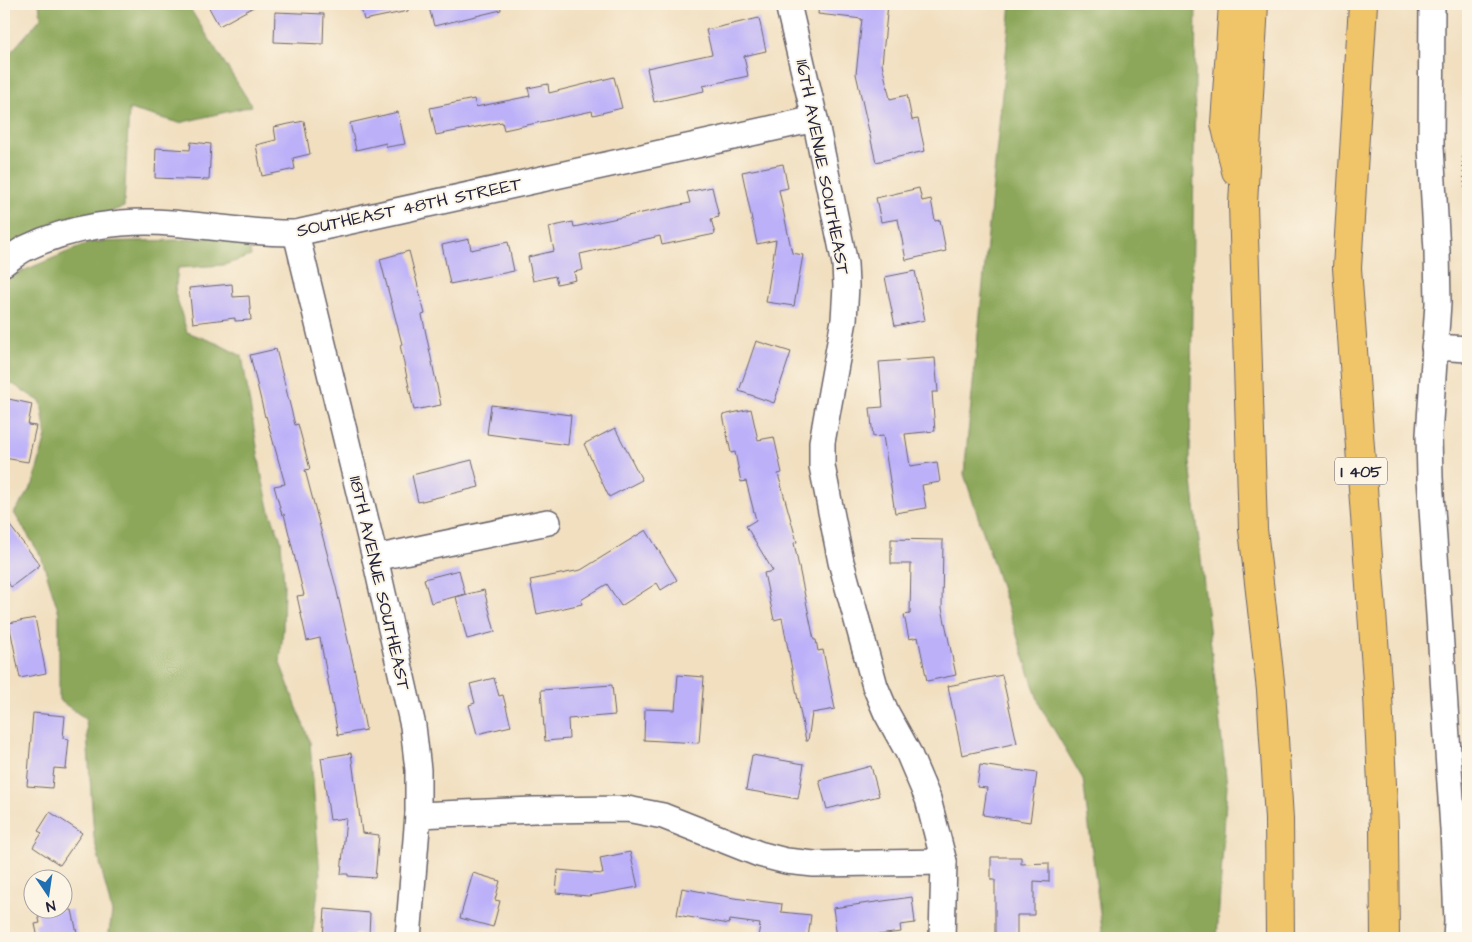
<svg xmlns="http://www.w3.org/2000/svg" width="1472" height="942" font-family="'Architects Daughter',sans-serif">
	<rect width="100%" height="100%" fill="#fcf5e5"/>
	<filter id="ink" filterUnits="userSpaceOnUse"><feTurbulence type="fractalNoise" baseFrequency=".02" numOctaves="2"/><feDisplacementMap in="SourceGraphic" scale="10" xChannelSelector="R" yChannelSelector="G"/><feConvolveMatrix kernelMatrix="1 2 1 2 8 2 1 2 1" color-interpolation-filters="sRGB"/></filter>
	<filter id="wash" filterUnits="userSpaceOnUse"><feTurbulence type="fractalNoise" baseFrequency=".0096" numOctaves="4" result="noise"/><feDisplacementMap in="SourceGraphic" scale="20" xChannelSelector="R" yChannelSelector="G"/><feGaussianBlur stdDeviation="1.12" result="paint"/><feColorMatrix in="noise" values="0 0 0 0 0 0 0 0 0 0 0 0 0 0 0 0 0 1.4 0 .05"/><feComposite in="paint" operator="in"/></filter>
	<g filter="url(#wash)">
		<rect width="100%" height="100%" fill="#f1dfc0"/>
		<g fill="#8ca75a" stroke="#57644a">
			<polygon points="39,4 187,4 252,106 179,123 129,109 124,207 18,242 4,256 4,60 41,18"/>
			<polygon points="1011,4 1196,4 1190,463 1227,785 1217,938 1103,938 1083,779 1040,706 964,474"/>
			<polygon points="215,237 248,239 251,256 224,265 178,268 175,293 187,332 216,343 242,356 262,477 270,512 281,540 284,585 283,630 280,663 310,742 320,875 312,938 108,938 112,913 94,838 86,719 59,700 59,613 41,556 14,513 33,484 46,436 41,402 11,383 4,386 4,279 91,242 181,240"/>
		</g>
		<g id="blocks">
			<g fill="#bcb0f9">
				<polygon points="207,4 259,4 219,26"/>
				<polygon points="360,4 408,4 408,11 364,20"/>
				<polygon points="428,4 500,4 501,10 434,26"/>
				<polygon points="819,4 888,4 882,64 890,99 907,95 912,120 918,119 925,151 876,162 856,74 862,19 818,14"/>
				<polygon points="275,12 324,14 323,44 274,42"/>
				<polygon points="759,18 766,51 744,56 748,76 703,86 704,91 654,102 647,68 712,54 706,30"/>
				<polygon points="614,77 622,108 593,115 592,111 504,130 502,122 436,135 430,108 474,99 476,107 530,96 528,88 548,84 549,93"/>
				<polygon points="398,112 405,144 387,147 386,143 356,150 350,123"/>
				<polygon points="304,121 310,154 293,158 295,169 262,176 256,145 276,140 274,127"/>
				<polygon points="191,142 211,144 209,180 155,178 156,148 190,150"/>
				<polygon points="783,164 788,188 779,190 792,253 803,255 794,306 766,302 776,240 757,244 742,172"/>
				<polygon points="712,187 719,217 711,219 715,234 662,245 660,236 580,254 583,270 574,272 576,280 557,284 555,276 533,281 528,257 554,251 549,227 573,222 574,227 690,203 687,192"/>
				<polygon points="919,188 922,201 931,199 935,221 940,220 946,251 906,260 898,219 881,222 876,198"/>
				<polygon points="469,239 471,250 508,242 514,271 450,284 442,245"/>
				<polygon points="409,251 425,314 422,315 441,405 414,410 400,345 402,344 380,259"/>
				<polygon points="915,271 925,320 895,326 885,277"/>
				<polygon points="232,284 233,297 249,296 251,320 235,321 235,318 193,323 189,288"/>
				<polygon points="756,341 791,352 774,403 739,391"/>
				<polygon points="276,349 295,425 298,424 310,469 305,470 336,587 354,667 366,730 338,735 320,638 307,641 297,596 304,595 284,514 282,515 274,486 285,484 266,416 265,417 250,355"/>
				<polygon points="935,358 938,392 932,392 935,431 905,434 910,466 937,462 940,482 922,485 926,508 895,513 883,436 873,437 870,408 883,407 879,362"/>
				<polygon points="4,398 32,404 28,425 36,426 28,462 4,458"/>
				<polygon points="491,405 571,415 568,445 487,434"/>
				<polygon points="751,409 758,440 774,437 782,473 778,474 797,542 794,543 814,640 816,640 818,651 823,650 835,709 812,713 808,741 806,741 782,618 774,620 764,573 773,571 746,526 756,520 746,481 741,482 735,452 731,453 723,415"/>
				<polygon points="615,428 642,480 609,497 584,444"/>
				<polygon points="472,460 479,487 418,502 412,475"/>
				<polygon points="4,518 40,565 11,587 4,577"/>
				<polygon points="646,530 677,580 661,590 657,583 621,606 607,584 581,600 582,604 537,614 530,580 581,570"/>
				<polygon points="891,539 943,540 942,608 956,675 927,681 918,637 909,639 904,615 910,614 911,564 891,564"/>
				<polygon points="459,570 465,594 431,603 424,579"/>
				<polygon points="484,590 495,632 467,639 456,597"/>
				<polygon points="35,618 46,673 20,678 9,623"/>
				<polygon points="678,675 704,677 699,743 644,740 645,709 675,710"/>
				<polygon points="1002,675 1017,743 962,755 948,686"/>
				<polygon points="494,678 499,696 503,695 511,726 477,734 469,705 475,703 470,684"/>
				<polygon points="612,685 615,715 568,719 569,739 545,741 541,690"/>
				<polygon points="33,713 65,716 63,738 69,739 66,769 54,768 52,788 27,786"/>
				<polygon points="351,753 362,833 379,835 375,878 348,876 348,874 341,874 346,818 330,820 321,758"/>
				<polygon points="752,755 804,764 798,799 746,790"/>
				<polygon points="980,765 1037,773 1030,822 983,815 987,788 977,787"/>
				<polygon points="871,766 879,796 827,809 819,780"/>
				<polygon points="50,812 82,833 60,865 33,847 42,833 38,831"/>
				<polygon points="630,852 638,887 588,896 556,893 558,870 603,874 600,858"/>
				<polygon points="991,857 1021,857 1021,864 1049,863 1049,882 1034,881 1034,915 1017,915 1017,938 995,938 995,880 991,880"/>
				<polygon points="473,873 500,881 495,900 500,901 493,927 460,918"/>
				<polygon points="682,888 734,898 782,904 781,912 811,915 808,938 758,938 760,924 730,920 729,924 677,915"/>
				<polygon points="912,897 915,923 900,925 901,932 854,938 837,938 833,908"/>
				<polygon points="325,909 370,913 369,935 355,934 355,938 323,938"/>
				<polygon points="37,910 72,910 78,938 38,938 35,924 40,923"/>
			</g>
		</g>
	</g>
	<g filter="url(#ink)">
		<use href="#blocks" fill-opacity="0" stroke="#6a646a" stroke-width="1"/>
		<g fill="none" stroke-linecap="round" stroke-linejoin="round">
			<defs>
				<g id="minor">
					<polyline points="788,4 815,119 845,264 846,286 844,320 822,442 822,466 841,562 875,686 886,712 908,752 928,799 944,862 942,938"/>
					<polyline points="1432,4 1431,147 1437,251 1438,303 1429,435 1430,478 1453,829 1457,921 1456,938"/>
					<polyline points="296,233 375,558 413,726 418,770 418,815 408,938"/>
					<path d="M4,263C11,258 18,252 26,248C69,227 123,219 171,223C213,226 254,234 296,233L815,119"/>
					<polyline points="1434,347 1468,349"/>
					<polyline points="375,558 548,522"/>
					<polyline points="418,815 534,810 627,809 663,816 759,854 786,861 814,864 944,862"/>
				</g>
				<g id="highway">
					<polyline points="1233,4 1225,123 1236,171"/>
					<polyline points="1254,4 1243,204 1253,529 1271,690 1279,819 1280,938"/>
					<polyline points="1363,4 1347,268 1378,695 1384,829 1385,938"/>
				</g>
			</defs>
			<use href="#minor" stroke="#6a646a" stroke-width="28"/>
			<use href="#highway" stroke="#6a646a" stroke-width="30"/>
			<polyline stroke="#6a646a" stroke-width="3" stroke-dasharray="1 4" stroke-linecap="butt" points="1468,87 1463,161 1468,220"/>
			<use href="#minor" stroke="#fff" stroke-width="25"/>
			<use href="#highway" stroke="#f0c469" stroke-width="28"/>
		</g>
	</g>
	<g text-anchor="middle" stroke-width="4" stroke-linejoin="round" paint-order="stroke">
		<rect fill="#fcf5e5" stroke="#63616e" stroke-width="1" x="1335" y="457.5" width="52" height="27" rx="4"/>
		<g font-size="16" font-weight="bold" fill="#22223b">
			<text x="1361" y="477">I 405</text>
		</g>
		<g font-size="18" fill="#22223b" stroke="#fcf5e5">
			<text transform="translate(823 167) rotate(79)" y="6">116TH AVENUE SOUTHEAST</text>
			<text transform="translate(409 207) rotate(-12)" y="6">SOUTHEAST 48TH STREET</text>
			<text transform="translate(380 583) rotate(77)" y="6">118TH AVENUE SOUTHEAST</text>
		</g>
	</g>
	<rect width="1472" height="942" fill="none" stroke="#fcf5e5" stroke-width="20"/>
	<g transform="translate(48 894) rotate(167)"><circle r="24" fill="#fcf5e5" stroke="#a5a1a1"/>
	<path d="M0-4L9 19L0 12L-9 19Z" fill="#1f6fb2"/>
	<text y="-8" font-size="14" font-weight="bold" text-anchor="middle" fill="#22223b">N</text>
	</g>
</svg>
